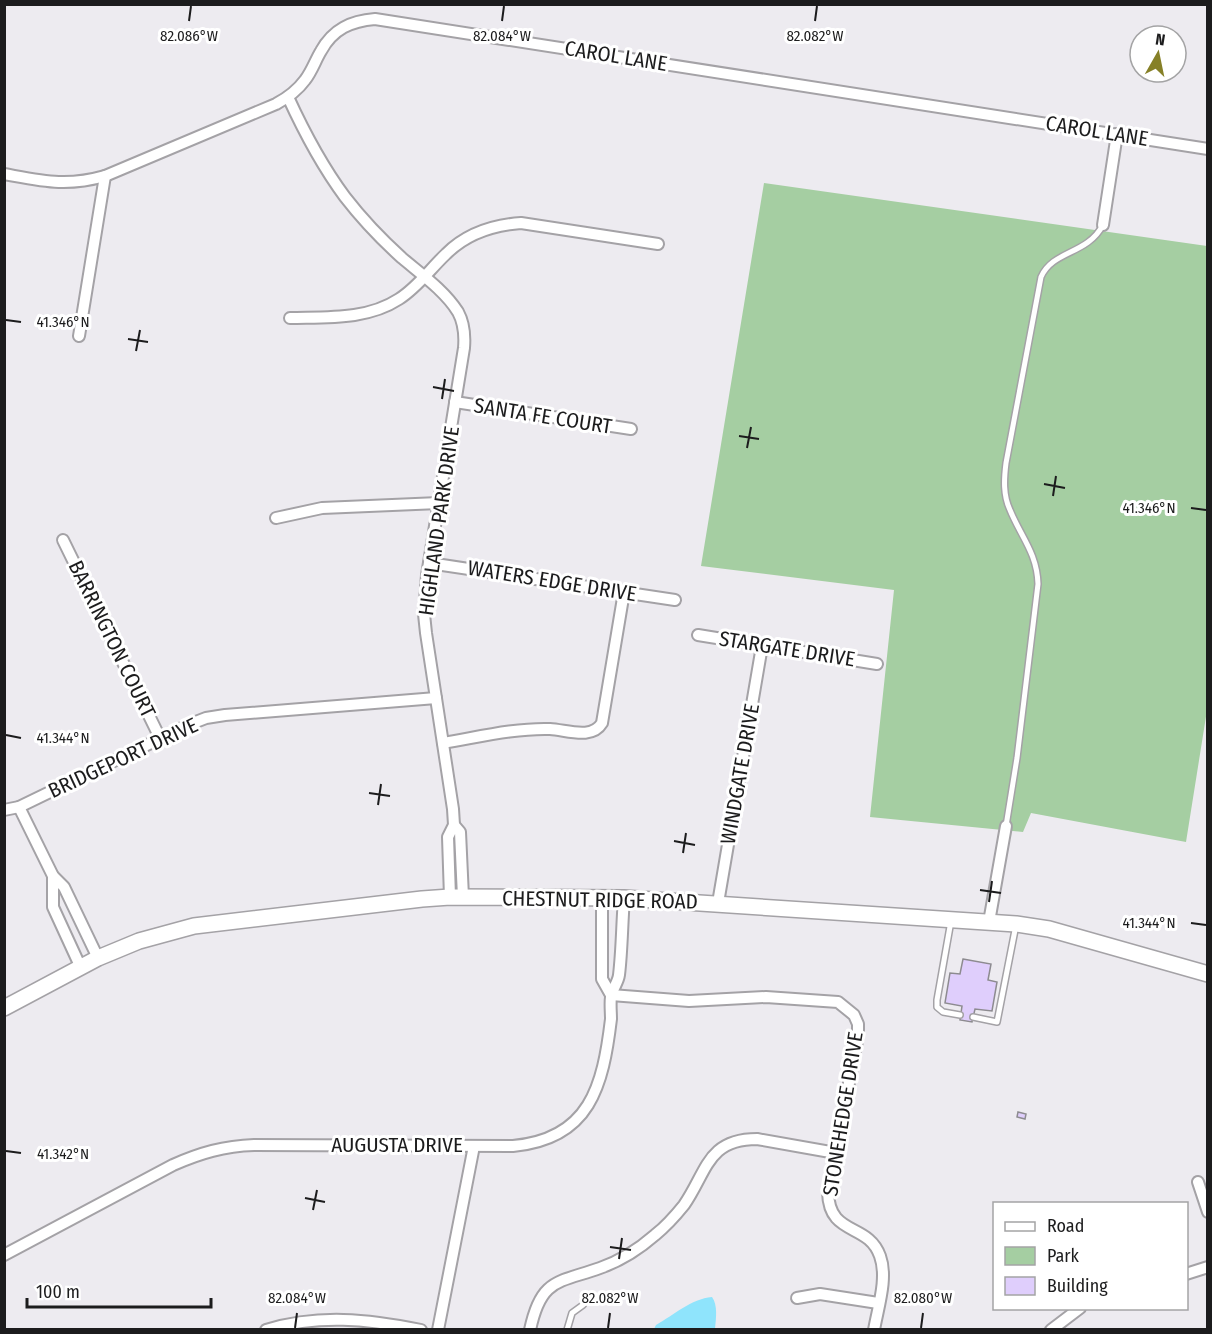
<svg xmlns="http://www.w3.org/2000/svg" width="1212" height="1334" font-family="'Fira Sans Condensed',sans-serif">
	<rect width="100%" height="100%" fill="#edebf0"/>
	<polygon fill="#a5cea2" points="764,183 1207,246 1208,704 1186,842 1031,813 1023,832 870,817 894,590 701,566"/>
	<path fill="#8fe4fc" d="M712,1297C718,1305 716,1319 715,1329H654L656,1325C674,1315 691,1299 712,1297Z"/>
	<g fill="#dfcefc" stroke="#8d8b90" stroke-width="1.5">
		<polygon points="963,959 991,964 988,980 997,982 992,1011 975,1009 972,1022 960,1020 962,1006 945,1003 950,973 960,974"/>
		<polygon points="1018,1112 1026,1114 1025,1119 1017,1117"/>
	</g>
	<g fill="none" stroke-linecap="round" stroke-linejoin="round">
		<defs>
			<g id="lane">
				<path d="M1006,826L1017,758L1038,584C1037,553 1021,537 1010,510C1003,495 1004,479 1006,463L1041,277C1053,250 1087,255 1103,225"/>
				<polyline points="951,921 937,1000 937,1007 943,1012 960,1015"/>
				<polyline points="973,1017 997,1022 1016,925"/>
				<polyline points="567,1330 572,1313 583,1305"/>
			</g>
			<g id="street">
				<path d="M288,97C304,132 322,166 345,197C362,219 381,239 402,258C421,274 445,291 458,312C464,323 465,336 464,348L427,575L424,614L426,633L453,809L454,825L448,837L450,897"/>
				<path d="M4,174C43,181 66,187 105,176L276,104C287,98 297,91 305,80C312,71 315,61 321,51C333,29 351,21 375,19L1208,149"/>
				<polyline points="1103,225 1117,134"/>
				<path d="M290,318C327,317 367,320 399,299C418,287 430,269 446,254C466,234 493,225 521,223L658,244"/>
				<polyline points="79,336 105,176"/>
				<polyline points="455,402 631,429"/>
				<polyline points="276,518 322,508 439,503"/>
				<polyline points="63,540 160,738"/>
				<polyline points="429,563 675,600"/>
				<polyline points="698,635 877,664"/>
				<path d="M443,743C479,737 514,728 550,729C567,730 592,740 602,723L624,592"/>
				<polyline points="19,807 53,876 64,887 98,958"/>
				<polyline points="4,810 19,807 188,725 206,718 225,715 436,698"/>
				<polyline points="454,825 460,832 463,897"/>
				<polyline points="53,876 53,907 81,968"/>
				<polyline points="602,898 602,979 611,995"/>
				<polyline points="718,903 762,646"/>
				<polyline points="989,922 1006,826"/>
				<path d="M611,995L689,1001L766,997L838,1002L854,1015L858,1024V1036L828,1192C829,1237 868,1222 880,1256C888,1278 878,1307 874,1330"/>
				<polyline points="1198,1182 1208,1212"/>
				<path d="M4,1255L173,1165C200,1153 224,1146 254,1145L513,1146C590,1139 603,1086 611,1019C611,1012 610,1004 611,997C612,989 618,983 619,975C622,950 622,923 624,898"/>
				<polyline points="1186,1274 1208,1267"/>
				<polyline points="797,1298 820,1294 878,1303"/>
				<path d="M266,1330C318,1314 368,1319 421,1330"/>
				<polyline points="438,1330 474,1146"/>
				<path d="M530,1330C541,1278 558,1283 600,1268C620,1261 639,1249 655,1235C665,1227 676,1215 684,1205C707,1172 707,1139 757,1139L836,1153"/>
				<polyline points="1051,1330 1080,1308"/>
			</g>
			<polyline id="secondary" points="4,1008 98,958 139,941 194,926 422,899 450,897 624,898 1016,924 1049,929 1208,974"/>
		</defs>
		<use href="#lane" stroke="#a4a2a6" stroke-width="8"/>
		<use href="#street" stroke="#a4a2a6" stroke-width="14"/>
		<use href="#secondary" stroke="#a4a2a6" stroke-width="18"/>
		<use href="#lane" stroke="#fff" stroke-width="5"/>
		<use href="#street" stroke="#fff" stroke-width="10"/>
		<use href="#secondary" stroke="#fff" stroke-width="15"/>
	</g>
	<path fill="none" stroke="#1c1c1d" stroke-width="2" d="M189,21L191,6M502,21L504,6M815,21L817,6M6,320L21,322M128,339L148,342M136,351L140,330M433,387L454,391M442,399L445,379M739,436L759,439M747,448L751,427M1044,484L1065,488M1053,496L1056,476M1191,508L1206,510M6,735L21,738M369,793L390,796M378,805L381,784M674,841L695,845M683,853L686,833M980,890L1001,893M989,902L992,881M1191,923L1206,925M6,1151L21,1153M305,1198L325,1202M313,1210L317,1190M610,1247L631,1250M619,1259L622,1238M295,1328L297,1313M608,1328L610,1313M921,1328L923,1313"/>
	<g text-anchor="middle" stroke-width="6" stroke-linejoin="round" paint-order="stroke">
		<g font-size="21" fill="#1c1c1d" stroke="#fff">
			<text transform="translate(616 56) rotate(9)" y="7">CAROL LANE</text>
			<text transform="translate(1097 131) rotate(9)" y="7">CAROL LANE</text>
			<text transform="translate(543 416) rotate(9)" y="7">SANTA FE COURT</text>
			<text transform="translate(439 521) rotate(-82)" y="7">HIGHLAND PARK DRIVE</text>
			<text transform="translate(552 581) rotate(9)" y="7">WATERS EDGE DRIVE</text>
			<text transform="translate(112 639) rotate(64)" y="7">BARRINGTON COURT</text>
			<text transform="translate(787 649) rotate(9)" y="7">STARGATE DRIVE</text>
			<text transform="translate(123 758) rotate(-25)" y="7">BRIDGEPORT DRIVE</text>
			<text transform="translate(740 774) rotate(-80)" y="7">WINDGATE DRIVE</text>
			<text transform="translate(600 900) rotate(1)" y="7">CHESTNUT RIDGE ROAD</text>
			<text transform="translate(843 1114) rotate(-81)" y="7">STONEHEDGE DRIVE</text>
			<text x="397" y="1152">AUGUSTA DRIVE</text>
		</g>
	</g>
	<g font-size="15" text-anchor="middle" fill="#1c1c1d" stroke="#fff" stroke-width="6" stroke-linejoin="round" paint-order="stroke">
		<text x="189" y="41">82.086°W</text>
		<text x="502" y="41">82.084°W</text>
		<text x="815" y="41">82.082°W</text>
		<text x="63" y="327">41.346°N</text>
		<text x="1149" y="513">41.346°N</text>
		<text x="63" y="743">41.344°N</text>
		<text x="1149" y="928">41.344°N</text>
		<text x="63" y="1159">41.342°N</text>
		<text x="297" y="1303">82.084°W</text>
		<text x="610" y="1303">82.082°W</text>
		<text x="923" y="1303">82.080°W</text>
	</g>
	<rect width="1212" height="1334" fill="none" stroke="#1c1c1d" stroke-width="12"/>
	<rect x="993" y="1202" width="195" height="108" fill="#ffffff" stroke="#a4a4a5" stroke-width="1.5"/>
	<rect x="1005" y="1222" width="30" height="9" fill="#ffffff" stroke="#a4a4a5" stroke-width="1.5"/>
	<text x="1047" y="1232" font-size="18" fill="#1c1c1d">Road</text>
	<rect x="1005" y="1247" width="30" height="18" fill="#a5cea2" stroke="#a4a4a5" stroke-width="1.5"/>
	<text x="1047" y="1262" font-size="18" fill="#1c1c1d">Park</text>
	<rect x="1005" y="1277" width="30" height="18" fill="#dfcefc" stroke="#a4a4a5" stroke-width="1.5"/>
	<text x="1047" y="1292" font-size="18" fill="#1c1c1d">Building</text>
	<g transform="translate(1158 54) rotate(9)"><circle r="28" fill="#ffffff" stroke="#a4a4a5" stroke-width="1.5"/>
	<path d="M0-4.5L10 22L0 15L-10 22Z" fill="#868027"/>
	<text y="-9" font-size="16" font-weight="bold" text-anchor="middle" fill="#1c1c1d">N</text>
	</g>
	<path d="M27 1298v9h184v-9" fill="none" stroke="#1c1c1d" stroke-width="3"/>
	<text x="36" y="1298" font-size="18" fill="#1c1c1d" stroke="#ffffff" stroke-width="4.5" paint-order="stroke">100 m</text>
</svg>
